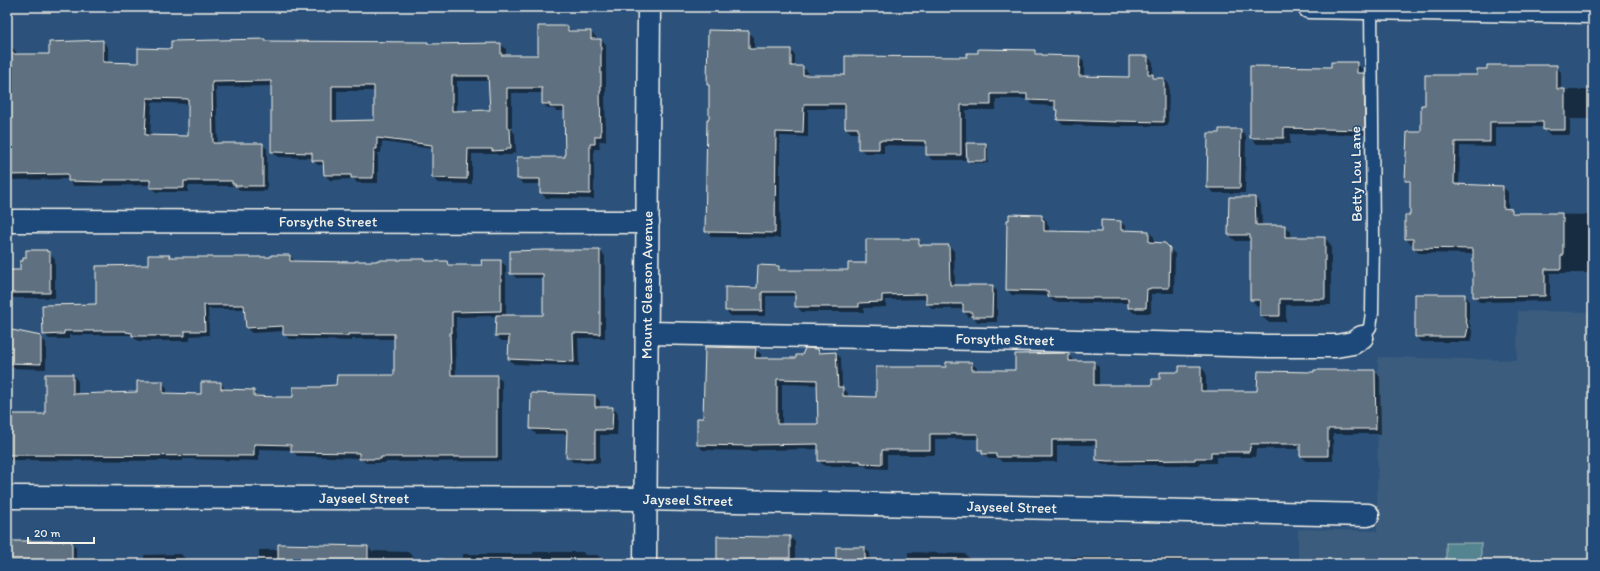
<svg xmlns="http://www.w3.org/2000/svg" width="1600" height="571" font-family="Itim,sans-serif">
	<rect width="100%" height="100%" fill="#2c527b"/>
	<filter id="ink" filterUnits="userSpaceOnUse"><feTurbulence type="fractalNoise" baseFrequency=".025" numOctaves="2"/><feDisplacementMap in="SourceGraphic" scale="8" xChannelSelector="R" yChannelSelector="G"/><feConvolveMatrix kernelMatrix="1 2 1 2 8 2 1 2 1" color-interpolation-filters="sRGB"/></filter>
	<g filter="url(#ink)">
		<polygon fill="#3b5b7c" points="1518,311 1593,312 1593,564 1298,564 1298,529 1377,531 1378,357 1517,360"/>
		<rect fill="#52848f" stroke="#a3babc" x="1446" y="543" width="35" height="21"/>
		<g fill="#0007" fill-rule="evenodd">
			<path d="M568,27L573,32H591L596,37V40H601L606,45V96H605L606,141H599L600,149H594V199L546,198L541,193V184H523L518,179L566,159L565,111H556L554,109H549L543,104V93H512V130L515,134L516,153H512V155H498L497,154H472V184L438,183L433,178V149L382,142L381,153H378V183H357L354,179L330,180L325,175V165H318L313,160V158L278,157L272,152V86L216,87L218,144H262L267,149V191H241L235,186H188V192H156L151,187V185L74,186L69,181V179L7,180V48H13L18,55H50L102,41L108,47V63L139,64L172,50L265,40L267,42L428,43L429,45L501,44L506,49V56H539ZM457,81H490L491,111L457,112ZM337,91H375V121L337,122ZM152,102L189,104L190,137L150,136Z"/>
			<polygon points="748,32 754,37 754,50 790,50 795,55 795,67 802,67 808,72 808,76 846,76 968,58 1035,51 1038,55 1043,56 1079,57 1084,62 1084,77 1130,79 1148,57 1153,62 1153,75 1156,79 1164,79 1169,84 1168,126 1121,126 1121,127 1063,125 1058,120 1058,112 1056,110 1056,106 1033,105 1028,99 996,99 996,110 966,110 966,144 986,144 988,146 988,163 970,163 968,160 967,147 966,147 965,160 932,160 927,154 927,146 884,145 884,153 865,153 859,148 859,133 851,133 846,128 846,109 808,109 808,137 780,136 780,238 712,237 706,231 710,86"/>
			<polygon points="1356,63 1362,69 1362,74 1370,80 1370,135 1290,134 1290,144 1257,144 1251,138 1332,68"/>
			<polygon points="1556,66 1561,72 1561,90 1593,90 1593,119 1570,119 1570,135 1549,135 1544,129 1544,127 1495,127 1495,147 1460,146 1459,186 1503,187 1508,192 1508,209 1511,209 1516,214 1593,215 1593,273 1550,273 1550,301 1479,302 1474,296 1474,254 1419,253 1414,248 1414,244 1411,244 1406,239 1406,216 1411,216 1411,185 1406,180 1422,133 1478,76"/>
			<polygon points="1241,130 1246,136 1245,193 1214,193 1208,188 1220,134"/>
			<polygon points="1255,198 1261,205 1262,226 1284,226 1291,232 1291,238 1325,238 1331,245 1331,305 1286,305 1286,322 1268,322 1261,316 1261,306 1257,306 1251,299 1251,241 1236,241 1229,235"/>
			<polygon points="1042,216 1047,221 1047,224 1049,227 1049,232 1102,233 1121,222 1126,227 1126,231 1149,232 1154,237 1154,244 1165,244 1175,254 1174,293 1155,293 1155,294 1151,294 1151,313 1134,313 1129,308 1129,303 1073,303 1071,302 1054,302 1048,296 1012,295 1007,290"/>
			<polygon points="918,240 924,246 949,246 954,251 955,286 992,286 997,291 997,322 978,322 973,317 969,317 964,312 964,309 932,309 927,303 927,299 886,300 886,307 864,308 864,312 802,312 796,306 796,296 766,296 766,316 731,316 726,311 758,289 779,267 783,271 849,271 867,264"/>
			<polygon points="47,251 55,259 55,298 11,298 7,294 7,271 21,271"/>
			<polygon points="600,251 605,256 605,338 578,338 579,366 514,364 509,359 510,341 502,341 496,336 497,316 456,317 456,338 455,338 456,376 497,376 502,381 502,461 395,462 386,462 386,463 366,463 360,458 297,456 292,450 259,449 259,461 183,459 183,461 7,460 7,415 46,415 73,375 78,381 78,395 138,393 162,382 167,388 167,394 202,395 221,383 226,390 254,391 259,398 294,398 322,388 395,376 395,339 352,339 352,341 289,339 284,334 284,331 252,333 246,328 246,309 208,309 209,335 190,336 190,341 138,341 131,335 69,335 69,339 49,339 44,334 97,305 149,266 169,256 172,258 272,258 290,256 295,261 356,263 424,260 427,262 447,262 451,266 483,266 500,261 506,266 506,316 544,316 544,278 516,278 511,273"/>
			<polygon points="1464,295 1469,300 1469,322 1473,334 1471,342 1421,342 1416,337"/>
			<polygon points="7,330 41,337 46,343 46,369 7,368"/>
			<path d="M755,349L761,354V359H797L818,350L822,354L835,353L841,358L842,388L848,393V397L877,398L947,368L971,363L977,368V371H1016L1068,354L1074,360V362H1094L1099,367V386H1153L1161,380L1180,373L1201,367L1206,373V392H1258L1315,373L1375,371L1380,377L1381,434H1333V461H1306L1301,456V449H1256L1255,457H1216V463H1200V465H1103L1097,459V445H1057V462H1002L999,459H989L984,455L979,449V439H935V455H887V469L868,468L865,466H825L819,461V449L757,450V451L703,450L698,445L704,419ZM782,384L818,385L819,425H782Z"/>
			<polygon points="595,396 600,401 600,408 612,408 618,413 617,435 600,435 600,463 573,462 567,457 568,434 536,434 531,429"/>
			<polygon points="790,537 795,542 795,563 717,564 770,538"/>
			<polygon points="7,541 71,542 76,547 76,558 144,559 144,555 181,554 186,560 186,564 7,564"/>
			<polygon points="368,547 372,551 408,552 413,557 413,561 443,561 443,558 463,558 463,554 533,554 533,552 583,552 585,555 597,555 602,559 608,559 613,564 259,564 259,550"/>
			<polygon points="864,548 870,553 870,564 837,564"/>
			<polygon points="908,552 965,554 970,559 970,562 1024,564 908,564"/>
			<polygon points="1069,557 1214,558 1215,560 1247,561 1289,562 1291,564 1069,564"/>
		</g>
		<g fill="#5e7180" stroke="#f4f1e8" fill-rule="evenodd">
			<path d="M538,26H568V31H591V39H601V91H600L601,136H595V144H590V194L540,193V179H517V157H565L564,107H550V104H542V88H507V128H510L511,148H507V150L492,151V149H468L467,179L432,178V145L377,138V149H374L373,178H351V175H324L323,161H312V153L271,152V81L212,82L213,143H263V186H235V184H232V181H184V188H150V180H103V182L68,181V174L7,175V54H49V42L103,40V62L138,63V48L171,49V41L265,39V41L428,42V44L501,43V55H538ZM452,76H488L490,110L452,111ZM332,86H374V120L332,121ZM147,98L188,99V136L145,135Z"/>
			<polygon points="708,30 749,31 749,49 791,49 791,66 803,66 803,75 845,75 845,56 967,57 967,53 978,53 978,49 1035,50 1035,54 1042,54 1042,55 1080,56 1079,76 1129,77 1129,56 1148,56 1148,74 1153,74 1153,78 1164,78 1164,122 1116,121 1116,122 1057,120 1058,110 1055,110 1055,101 1027,100 1027,94 991,94 991,105 961,105 961,155 926,155 926,141 879,140 879,149 858,149 858,128 845,128 845,104 804,104 803,133 776,132 775,233 705,232 707,119 709,119 709,85 707,85"/>
			<polygon points="1331,62 1357,62 1357,73 1364,73 1365,130 1284,128 1284,138 1250,138 1250,66 1331,67"/>
			<polygon points="1487,65 1557,65 1557,89 1565,89 1565,130 1543,130 1543,122 1490,122 1490,142 1455,142 1454,184 1503,186 1503,208 1512,209 1512,213 1562,213 1562,218 1563,218 1563,256 1561,256 1561,269 1545,269 1545,296 1473,297 1473,249 1413,248 1413,239 1405,239 1405,215 1410,215 1410,181 1405,181 1407,132 1421,132 1421,105 1425,105 1425,75 1477,75 1477,69 1487,69"/>
			<polygon points="1219,129 1241,129 1240,188 1207,188 1208,133 1219,133"/>
			<polygon points="966,143 986,143 986,161 967,161"/>
			<polygon points="1229,197 1255,197 1256,225 1285,225 1285,237 1325,237 1325,299 1280,299 1280,316 1260,316 1260,300 1250,300 1250,235 1228,235"/>
			<polygon points="1009,214 1042,215 1042,220 1044,220 1044,231 1101,232 1101,220 1121,221 1121,230 1149,231 1149,242 1165,243 1170,248 1169,288 1150,288 1150,289 1147,289 1146,308 1128,308 1128,298 1066,298 1066,297 1048,297 1048,291 1006,290 1007,220 1009,220"/>
			<polygon points="866,239 919,239 919,245 949,245 950,285 993,285 992,317 972,317 972,312 963,312 963,304 926,304 926,294 882,295 882,302 859,303 859,307 795,307 795,292 762,292 762,311 725,311 725,287 757,288 758,265 779,266 779,270 848,270 848,263 866,263"/>
			<polygon points="26,250 47,250 47,252 50,252 50,293 7,293 7,270 20,270 20,261 23,261 23,258 26,258"/>
			<polygon points="543,250 600,250 600,334 573,333 574,362 508,359 509,336 495,336 496,315 543,315 543,274 510,274 510,251"/>
			<polygon points="148,255 170,255 169,257 271,257 271,255 290,255 290,261 355,262 355,261 377,261 377,260 401,260 401,259 425,259 425,261 447,261 448,265 482,265 481,260 501,260 501,311 452,312 452,333 450,333 451,375 497,375 497,457 381,457 381,459 359,459 359,453 291,452 291,445 254,444 254,456 7,455 7,414 45,414 45,374 73,374 73,394 137,392 137,381 163,381 163,393 201,394 201,382 221,382 221,389 254,390 254,396 276,397 293,397 293,387 321,387 321,386 336,385 337,375 394,375 394,334 348,334 348,336 283,335 283,326 246,328 244,305 204,305 205,331 185,331 185,336 132,336 132,333 126,332 126,331 64,331 64,334 43,335 42,305 96,304 96,266 148,265"/>
			<polygon points="1415,294 1465,294 1465,316 1468,328 1466,337 1415,337"/>
			<polygon points="7,329 41,336 41,364 7,363"/>
			<path d="M705,347L756,348L755,358H796V355H802L805,348L818,349L819,353L836,352L838,387H843V396L876,397V367H946V362H972V370H1015V354L1069,353V361H1094V385H1152V379H1160V372H1179V366H1201V391H1257L1258,371L1314,372V370H1375L1376,429H1328V456H1300V444H1251L1249,452H1211V458H1195V460L1108,461L1096,460V440H1052V457H996V454H982V450H978V434H930V450H882V464L861,463V461H818V444L752,445V446L697,445V418H703ZM777,379L817,380L818,424H777Z"/>
			<polygon points="531,393 595,395 595,407 613,407 612,430 595,430 595,458 566,458 567,430 530,429"/>
			<polygon points="717,536 769,537 769,536 790,536 790,558 769,558 769,564 717,564"/>
			<rect x="7" y="541" width="65" height="23"/>
			<polygon points="278,544 368,546 368,564 278,564"/>
			<rect x="836" y="547" width="29" height="17"/>
		</g>
		<g fill="none" stroke-linecap="round" stroke-linejoin="round">
			<defs>
				<polyline id="lane" points="1362,337 1370,327 1372,313 1373,239 1371,7"/>
				<g id="street">
					<path id="s1" d="M7,221L648,222"/>
					<path id="s2" d="M647,333L1040,340L1267,346H1336L1353,343L1362,337"/>
					<path id="s3" d="M7,497L646,499L1368,515"/>
				</g>
				<g id="secondary">
					<polyline points="1309,7 1593,12"/>
					<path id="s4" d="M645,564L649,7"/>
				</g>
			</defs>
			<use href="#lane" stroke="#f4f1e8" stroke-width="15"/>
			<use href="#street" stroke="#f4f1e8" stroke-width="25"/>
			<use href="#secondary" stroke="#f4f1e8" stroke-width="25"/>
			<use href="#lane" stroke="#1f4a7a" stroke-width="12"/>
			<use href="#street" stroke="#1f4a7a" stroke-width="22"/>
			<use href="#secondary" stroke="#1f4a7a" stroke-width="22"/>
		</g>
	</g>
	<g text-anchor="middle" stroke-width="3" stroke-linejoin="round" paint-order="stroke">
		<g font-size="15" fill="#f4f1e8" stroke="#1f4a7a">
			<text transform="translate(1356 174) rotate(-91)" y="5">Betty Lou Lane</text>
			<text dy="5" stroke="none"><textPath href="#s1" startOffset="321">Forsythe Street</textPath></text>
			<text dy="5" stroke="none"><textPath href="#s4" startOffset="279">Mount Gleason Avenue</textPath></text>
			<text dy="5" stroke="none"><textPath href="#s2" startOffset="358">Forsythe Street</textPath></text>
			<text dy="5" stroke="none"><textPath href="#s3" startOffset="357">Jayseel Street</textPath></text>
			<text dy="5" stroke="none"><textPath href="#s3" startOffset="681">Jayseel Street</textPath></text>
			<text dy="5" stroke="none"><textPath href="#s3" startOffset="1005">Jayseel Street</textPath></text>
		</g>
	</g>
	<rect width="1600" height="571" fill="none" stroke="#1f4a7a" stroke-width="24"/>
	<rect x="12" y="12" width="1576" height="547" fill="none" stroke="#f4f1e8" stroke-width="1.5" filter="url(#ink)"/>
	<path d="M28 537v6h66v-6" fill="none" stroke="#f4f1e8" stroke-width="2"/>
	<text x="34" y="537" font-size="12" fill="#f4f1e8" stroke="#1f4a7a" stroke-width="3" paint-order="stroke">20 m</text>
</svg>
